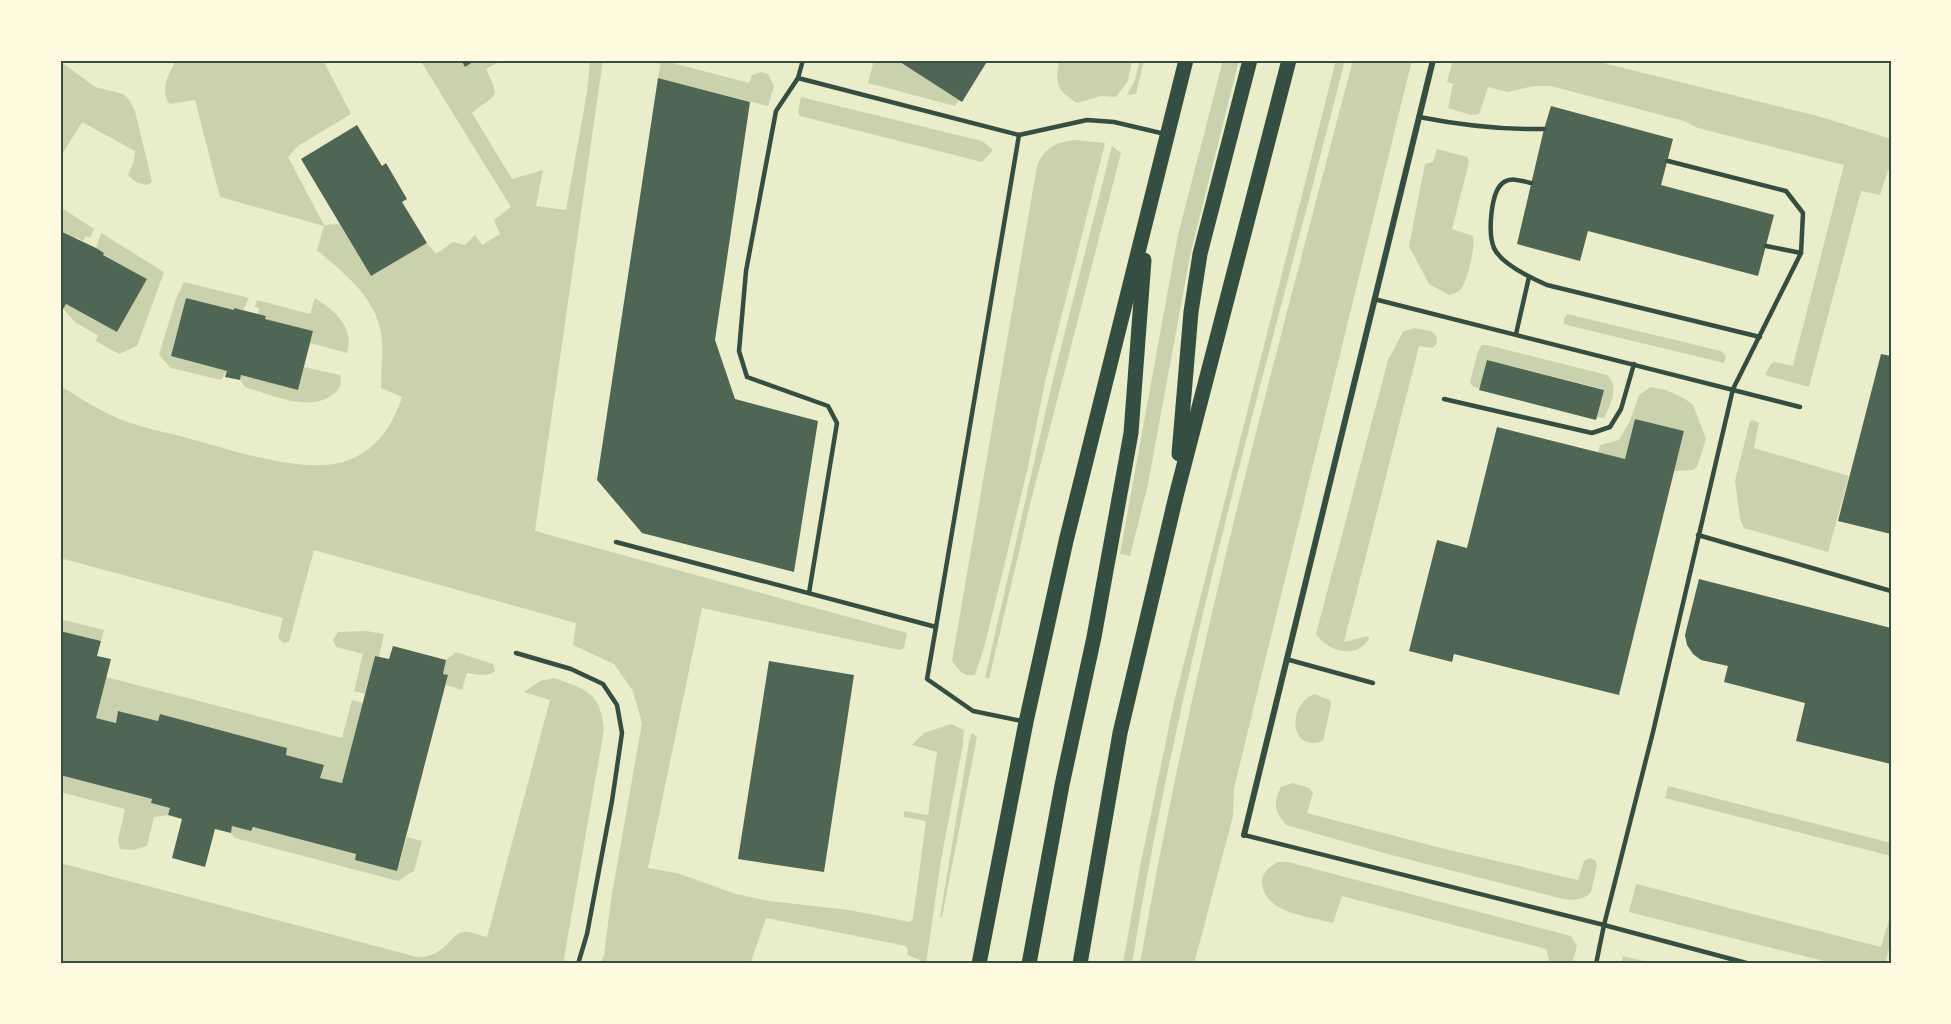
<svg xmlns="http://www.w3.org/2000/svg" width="1951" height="1024" font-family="Cabin,sans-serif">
	<rect width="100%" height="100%" fill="#e9edc9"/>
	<g fill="#cad2ad">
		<path d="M176,60H323L351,114L298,146L288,157L324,225L340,224L371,276L427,243L436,254L453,242L465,245L475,235L482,245L500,234L494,220L511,207L420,60H461L465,67L476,60H502L486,69C501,101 496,93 472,113L512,179L543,170L536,206L566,210L587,92L590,60H603L535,531L907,633L904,648L899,650L702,608L648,868L677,873L736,894L769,901L849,910L910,922L913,918L926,821L904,817V811L928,815L937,752L912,745L924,733L951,724L964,730L963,744L941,860L926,964H920V960L907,955L908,950L906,946L766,918L750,964H600L604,956L611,900L642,723L633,691L614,664L573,645L576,623L314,550L289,642L284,643L278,638L283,618L60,558V386C81,398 102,413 125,421C146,429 169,433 191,439C236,451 313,479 356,457C380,445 394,422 402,397L381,388C381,373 383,357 382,342C380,300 346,275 317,250L324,226L220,197L195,100L169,104C160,88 169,74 176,60Z"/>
		<polygon points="661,60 749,83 752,75 761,72 768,74 774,86 768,106 658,78"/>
		<polygon points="874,60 898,60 959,100 955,106 868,83"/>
		<path d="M1059,60H1132L1128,81L1116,97L1101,96L1077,103C1055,88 1056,85 1059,60Z"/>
		<polygon points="1140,60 1144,60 1136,94 1127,95 1135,80"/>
		<polygon points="1223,60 1239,60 1190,256 1148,484 1130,556 1120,554 1178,235"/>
		<path d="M1336,60H1345C1269,360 1181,658 1132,964H1123L1140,867L1174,702Z"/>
		<path d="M1353,60H1412L1234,788L1233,816L1194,964H1140C1192,659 1275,359 1353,60Z"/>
		<polygon points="1453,60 1591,60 1818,116 1891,139 1891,171 1888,170 1880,195 1861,191 1809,387 1765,375 1771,364 1774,362 1793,366 1844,165 1698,128 1684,121 1551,86 1533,86 1508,92 1488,87 1479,114 1471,115 1448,108 1453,84 1447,82"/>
		<path d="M60,61L95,87L123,94L129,100L135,111L152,182L147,185C139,184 133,181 128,175L134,161L135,151L82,122L60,158Z"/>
		<polygon points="801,97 982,141 993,150 982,162 800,116 798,112"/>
		<path d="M1074,140L1105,143L1045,382L1028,467L985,644L975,675C963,677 959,670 952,661L1037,166C1045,147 1055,143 1074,140Z"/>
		<polygon points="1112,146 1121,153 1030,505 989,679 985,678 1053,379"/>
		<path d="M1437,149L1467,157L1469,162L1452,229L1473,236C1476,245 1467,285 1459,291C1456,293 1452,294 1449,295L1429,284L1409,246L1425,164L1433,162Z"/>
		<polygon points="60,207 94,229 90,238 86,236 83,241 76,237 75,239 60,231"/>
		<polygon points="101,233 164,272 137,346 119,354 96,341 98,335 76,323 63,309 66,304 117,332 147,279 103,255 104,253 96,248"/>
		<polygon points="184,282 249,298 243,310 234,308 234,310 186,298 171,356 227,371 221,380 171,368 159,355 176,299"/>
		<path d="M315,298C334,310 355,327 347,353L310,343L313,331L265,319L266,316L258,314L259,308L255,307L257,300L310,314Z"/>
		<polygon points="1567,314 1721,351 1726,356 1724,363 1571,326 1564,324 1564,319"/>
		<path d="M1414,328L1431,331L1437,337L1436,345L1432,348L1419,346L1344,642L1368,636L1369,639C1356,660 1327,651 1316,634L1388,360L1403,332Z"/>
		<path d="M1482,345H1487L1607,375C1620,386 1610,406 1604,418L1596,417L1603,389L1487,360L1480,387L1477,388L1472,386L1470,382L1478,351Z"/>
		<path d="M304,367L340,375C342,385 340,389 332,395C309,413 269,394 245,387L240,380L241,375L298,390Z"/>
		<polygon points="1651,387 1666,390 1685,399 1693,405 1706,439 1697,467 1693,470 1674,471 1684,431 1635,419 1625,459 1598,453 1600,445 1619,440 1630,421 1639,395"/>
		<polygon points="1754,420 1759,423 1754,448 1849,476 1828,552 1744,528 1740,519 1735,481 1750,421"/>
		<polygon points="60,619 104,630 101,641 60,631"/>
		<polygon points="366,631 384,634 379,657 375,656 365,694 354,691 363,654 336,647 333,640 338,632"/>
		<path d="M456,652L493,664L495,671C486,678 477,674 467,673L462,690L446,685L448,676L443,674L446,660Z"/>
		<polygon points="106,677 342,738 352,700 363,703 342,783 320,778 323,765 286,755 287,748 160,714 158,721 119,711 116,723 96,718"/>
		<path d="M554,678C586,689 601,693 604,730L563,964H60V863L417,957C445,958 451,933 463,932C470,931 480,936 487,937L550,700L524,692L540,681Z"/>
		<path d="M1314,694L1330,700L1331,705L1323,741C1289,753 1287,705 1314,694Z"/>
		<polygon points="972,733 977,737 942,917 940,917 969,742"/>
		<polygon points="60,775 152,799 151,803 170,808 168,815 154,817 147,846 133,850 120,849 118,840 125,809 60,792"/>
		<path d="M1293,783L1309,788L1313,793L1307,813L1441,848L1578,880L1584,861L1589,858L1595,860L1597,865L1591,892C1583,901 1573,900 1563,899L1395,856L1286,825C1274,810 1273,804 1281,787Z"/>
		<polygon points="1668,786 1891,843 1891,856 1665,798"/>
		<polygon points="232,826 251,831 253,827 356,854 355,860 397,871 407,837 422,841 414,871 398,881 235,838 231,833"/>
		<path d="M1278,862H1288L1571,936L1577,946L1572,964H1550L1546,949L1342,896L1333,923C1309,916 1266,914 1262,884C1261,873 1269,867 1278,862Z"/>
		<path d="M1636,884L1881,947L1889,920C1896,932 1888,951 1885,964H1836L1629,912Z"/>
		<polygon points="1623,956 1655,964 1621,964"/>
	</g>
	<g fill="#4f6655">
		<polygon points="461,60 476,60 465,67"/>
		<polygon points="897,60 988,60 962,102"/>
		<polygon points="1007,60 1040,60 1040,63 1007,62"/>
		<polygon points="658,78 750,102 715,340 735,399 818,421 794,572 642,533 597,480"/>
		<polygon points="1551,106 1673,139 1661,185 1774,215 1758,276 1588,231 1580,261 1517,244 1544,129"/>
		<polygon points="357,125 382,166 386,163 407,199 402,202 427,243 371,276 301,159"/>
		<polygon points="60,231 96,248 104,253 103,255 147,279 117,332 66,304 63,309 60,307"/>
		<polygon points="186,298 234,310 234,308 266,316 265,319 313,331 298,390 241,375 240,380 225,377 227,371 171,356"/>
		<polygon points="1881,354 1891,356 1891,534 1838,521"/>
		<polygon points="1487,360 1604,390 1596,420 1479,390"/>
		<polygon points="1635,419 1684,431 1619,695 1454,654 1452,662 1409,651 1437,540 1467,548 1497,427 1625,459"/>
		<polygon points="1699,579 1891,628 1891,764 1796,741 1805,703 1724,682 1728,666 1701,660 1693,654 1687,645 1685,635"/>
		<polygon points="60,631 101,641 97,656 111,659 96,718 116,723 118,711 158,721 160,714 287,748 286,755 324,765 320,778 342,783 375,656 389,659 393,646 446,660 443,674 448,675 397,871 355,860 356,854 253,827 251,831 232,826 231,833 215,829 205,867 172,858 182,819 168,815 170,808 151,803 152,799 60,775"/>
		<polygon points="769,661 854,675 824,872 738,859"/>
	</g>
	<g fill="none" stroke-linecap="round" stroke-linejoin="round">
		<g stroke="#344e41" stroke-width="4.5">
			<polyline points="803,60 798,78 1019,135"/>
			<polyline points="798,78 776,111 746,271 739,351 747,377 828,406 837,423 809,593"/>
			<path d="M1419,117C1460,125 1502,130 1544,129"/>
			<path d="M1531,183C1522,181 1512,177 1504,182C1490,191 1488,234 1494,248C1501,264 1531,278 1547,285L1760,337"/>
			<polyline points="1766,246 1801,253"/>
			<polyline points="1374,299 1800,407"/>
			<polyline points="1516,334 1529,277"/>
			<polyline points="1444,399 1592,433 1610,427 1621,409 1634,364"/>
			<polyline points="1698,535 1891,591"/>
			<polyline points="616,542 936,627 1019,135 1087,120 1114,122 1165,134"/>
			<polyline points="936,627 927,679 973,711 1022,721"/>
			<polyline points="516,653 571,669 603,684 617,705 622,733 612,801 587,934 578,964"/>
			<polyline points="1286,659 1373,683"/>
			<polyline points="1244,835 1604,925 1750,964"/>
			<polyline points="1596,964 1604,925 1653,732 1733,389 1801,253 1803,213 1786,191 1668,161"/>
		</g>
		<polyline stroke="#344e41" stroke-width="6" points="1244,835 1433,60"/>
		<g stroke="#344e41" stroke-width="15">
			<polyline points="1179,454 1191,312 1200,254 1250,60"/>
			<polyline points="979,964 1026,722 1066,541 1186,60"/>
			<polyline points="1029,964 1062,785 1094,637 1131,433 1144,260"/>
			<polyline points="1080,964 1120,733 1176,496 1289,60"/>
		</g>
	</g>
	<rect width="1951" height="1024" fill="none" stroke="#fefae0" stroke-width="123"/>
	<rect x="62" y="62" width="1828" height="900" fill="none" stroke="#344e41" stroke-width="2"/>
</svg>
